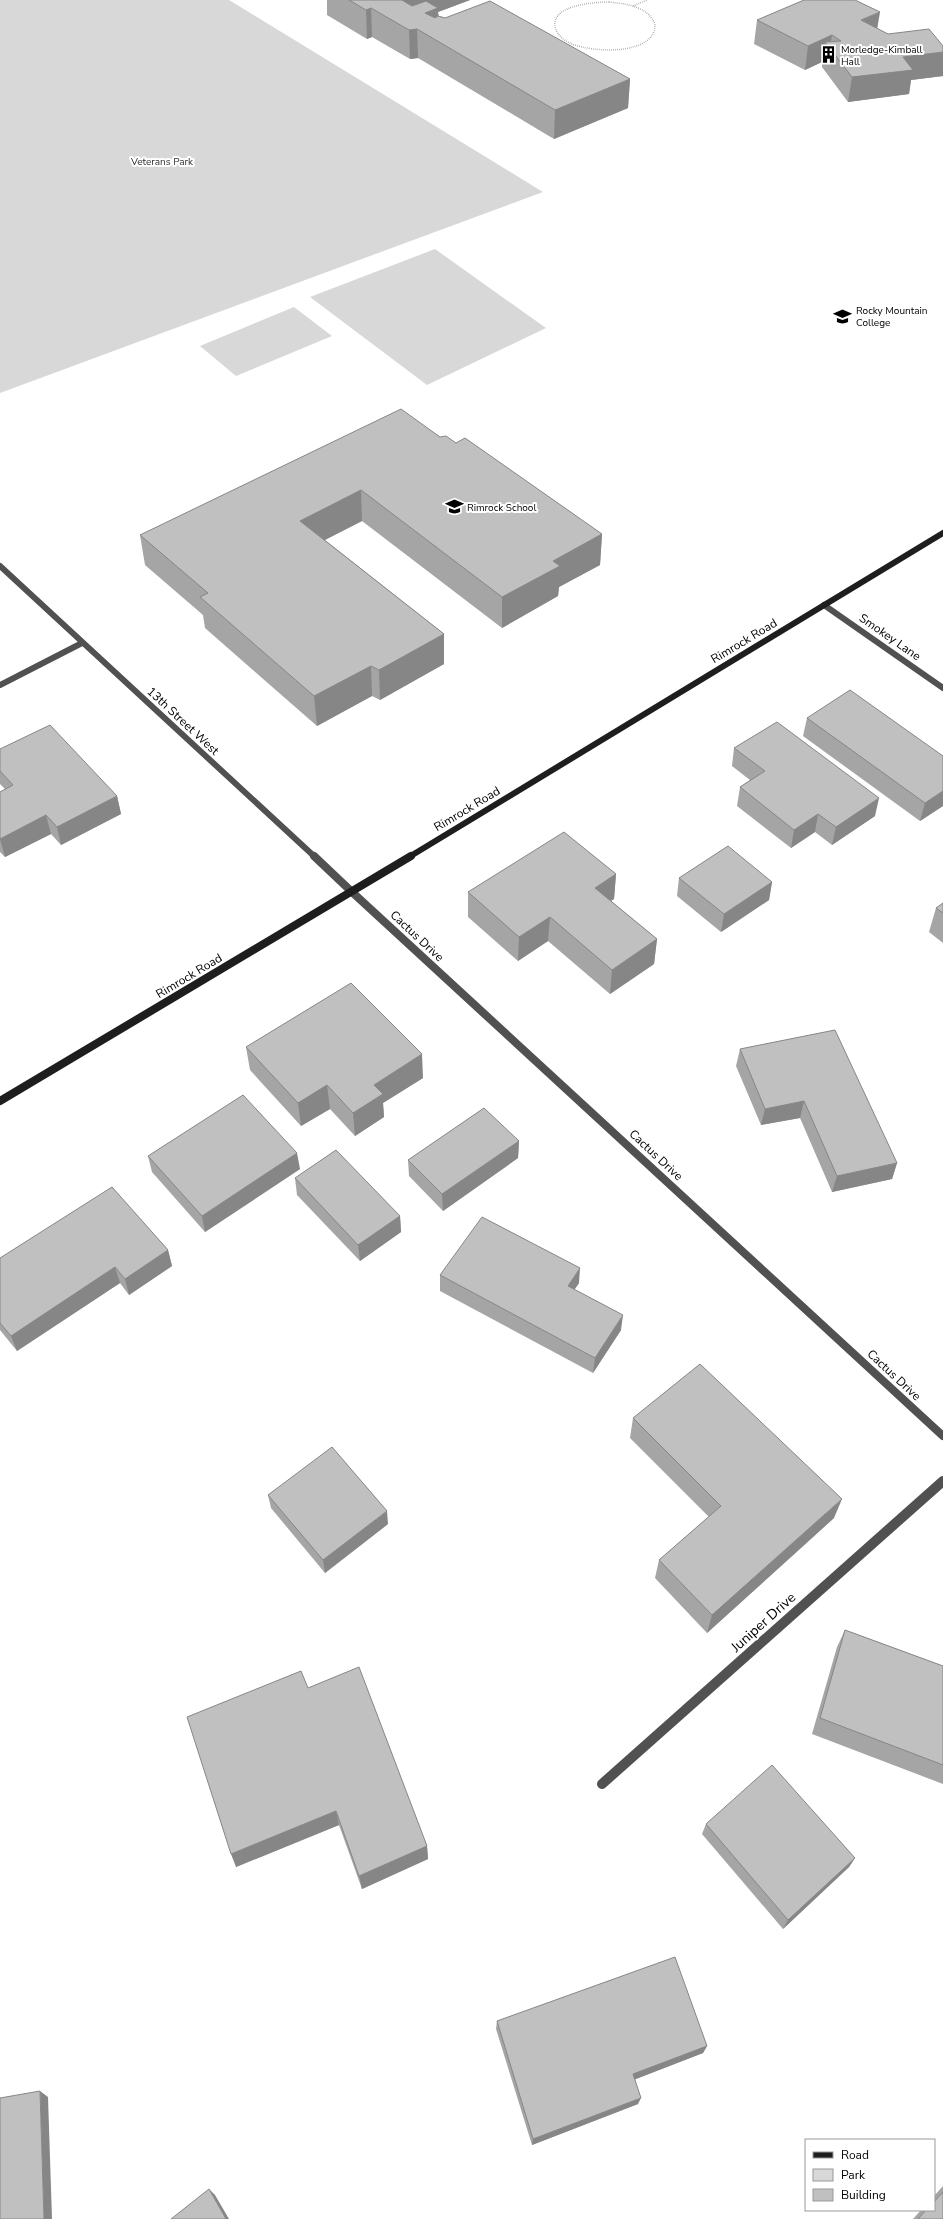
<svg xmlns="http://www.w3.org/2000/svg" width="943" height="2219" font-family="'Nunito Sans',sans-serif">
	<rect width="100%" height="100%" fill="#fff"/>
	<g fill="#d8d8d8">
		<polygon points="0,0 229,0 543,192 0,393"/>
		<polygon points="435,249 546,328 427,385 310,297"/>
		<polygon points="294,307 332,336 236,376 200,346"/>
	</g>
	<g fill="none" stroke-linecap="round" stroke-linejoin="round">
		<g stroke="#737373" stroke-width="1.5" stroke-dasharray="0.5 1.5" stroke-linecap="butt">
			<path d="M609,2C626,4 649,6 655,25C655,56 590,53 570,43C563,40 555,33 555,25C553,5 595,2 609,2Z"/>
			<polyline points="633,6 647,0"/>
		</g>
		<g stroke="#515151" stroke-width="6">
			<polyline points="824,605 943,688"/>
			<polyline points="0,685 82,643"/>
		</g>
		<polyline stroke="#515151" stroke-width="8" points="352,892 943,1436"/>
		<polyline stroke="#515151" stroke-width="10" points="602,1784 943,1481"/>
		<polyline stroke="#515151" stroke-width="6" points="0,566 315,857"/>
		<polyline stroke="#515151" stroke-width="8" points="314,856 352,892"/>
		<polyline stroke="#1e1e1e" stroke-width="6" points="409,857 943,533"/>
		<polyline stroke="#1e1e1e" stroke-width="8" points="0,1101 411,856"/>
	</g>
	<g fill="#a5a5a5">
		<polygon points="327,0 470,0 438,12 439,16 630,79 628,108 554,139 418,58 410,59 372,37 367,39 327,15"/>
		<polygon points="757,20 877,29 888,34 943,46 943,76 911,80 909,94 848,102 822,67 822,62 805,70 754,44"/>
		<polygon points="440,437 456,443 602,534 600,565 559,587 558,596 502,628 362,521 325,540 444,634 444,664 380,700 372,696 317,726 205,628 203,615 145,565 140,535"/>
		<polygon points="807,718 943,756 943,806 920,821 803,736"/>
		<polygon points="734,748 875,816 832,845 815,832 791,848 737,806 740,787 750,780 732,766"/>
		<polygon points="0,749 117,796 121,814 61,845 51,834 5,857 0,852 0,792 5,789 0,784"/>
		<polygon points="616,874 614,899 611,901 657,939 654,964 610,994 548,941 518,961 468,917 468,892"/>
		<polygon points="679,878 772,882 769,900 721,932 677,896"/>
		<polygon points="943,903 943,943 929,932 936,908"/>
		<polygon points="246,1047 423,1078 383,1103 384,1117 355,1136 330,1109 301,1126 250,1070"/>
		<polygon points="740,1049 897,1163 892,1179 832,1192 800,1118 761,1125 736,1066"/>
		<polygon points="519,1141 518,1158 443,1211 409,1176 408,1160"/>
		<polygon points="148,1156 300,1169 205,1232 152,1172"/>
		<polygon points="295,1178 400,1216 401,1232 360,1261 297,1195"/>
		<polygon points="168,1250 172,1266 129,1295 120,1283 17,1351 0,1330 0,1258"/>
		<polygon points="440,1275 579,1283 574,1290 621,1330 593,1373 440,1291"/>
		<polygon points="633,1418 834,1518 707,1633 655,1578 659,1560 709,1517 630,1438"/>
		<polygon points="268,1495 388,1524 325,1573 271,1508"/>
		<polygon points="845,1630 943,1666 943,1784 812,1734 837,1647"/>
		<polygon points="308,1688 427,1846 428,1859 362,1889 339,1825 236,1867"/>
		<polygon points="706,1824 855,1858 849,1867 783,1929 702,1834"/>
		<polygon points="497,2021 707,2046 703,2053 635,2079 638,2104 532,2145 496,2029"/>
		<polygon points="943,2186 943,2219 913,2219 921,2210 934,2210 934,2196"/>
	</g>
	<g fill="#868686">
		<polygon points="398,0 470,0 438,12 439,37"/>
		<polygon points="371,8 372,37 367,39 366,10"/>
		<polygon points="880,12 876,36 861,20"/>
		<polygon points="417,29 418,58 410,59 409,30"/>
		<polygon points="832,35 830,48 825,42 822,62 805,70 808,46"/>
		<polygon points="943,52 943,76 911,80 909,94 848,102 852,77 903,57"/>
		<polygon points="630,79 628,108 554,139 555,110"/>
		<polygon points="361,490 362,521 303,551 300,521"/>
		<polygon points="602,534 600,565 559,587 558,596 502,628 502,597 553,561"/>
		<polygon points="444,634 444,664 380,700 379,670"/>
		<polygon points="371,666 372,696 317,726 314,696"/>
		<polygon points="943,791 943,806 920,821 925,803"/>
		<polygon points="117,796 121,814 61,845 57,827"/>
		<polygon points="879,798 875,816 832,845 836,827"/>
		<polygon points="818,814 815,832 791,848 794,830"/>
		<polygon points="46,815 51,834 5,857 0,839"/>
		<polygon points="616,874 614,899 593,912 595,888"/>
		<polygon points="772,882 769,900 721,932 724,914"/>
		<polygon points="550,917 548,941 518,961 519,937"/>
		<polygon points="657,939 654,964 610,994 612,970"/>
		<polygon points="422,1054 423,1078 383,1103 384,1117 355,1136 353,1113 374,1085"/>
		<polygon points="327,1085 330,1109 301,1126 298,1103"/>
		<polygon points="804,1101 800,1118 761,1125 765,1109"/>
		<polygon points="519,1141 518,1158 443,1211 442,1194"/>
		<polygon points="297,1153 300,1169 205,1232 202,1216"/>
		<polygon points="897,1163 892,1179 832,1192 837,1176"/>
		<polygon points="400,1216 401,1232 360,1261 358,1245"/>
		<polygon points="168,1250 172,1266 129,1295 125,1279"/>
		<polygon points="115,1267 120,1283 17,1351 11,1336"/>
		<polygon points="580,1268 579,1283 566,1302 568,1286"/>
		<polygon points="623,1315 621,1330 593,1373 595,1358"/>
		<polygon points="842,1499 834,1518 707,1633 712,1615"/>
		<polygon points="387,1511 388,1524 325,1573 323,1560"/>
		<polygon points="336,1811 339,1825 236,1867 231,1854"/>
		<polygon points="427,1846 428,1859 362,1889 359,1876"/>
		<polygon points="855,1858 849,1867 783,1929 788,1920"/>
		<polygon points="707,2046 703,2053 631,2081 633,2074"/>
		<polygon points="40,2091 48,2097 52,2219 44,2219"/>
		<polygon points="641,2098 638,2104 532,2145 533,2139"/>
		<polygon points="209,2189 215,2195 229,2219 226,2219"/>
	</g>
	<g fill="#c0c0c0" stroke="#868686">
		<polygon points="349,0 402,0 412,6 426,1 438,8 425,13 435,18 438,16 445,18 490,1 630,79 555,110 417,29 409,30 371,8 366,10"/>
		<polygon points="804,0 855,0 880,12 861,20 888,34 929,29 943,46 943,52 903,57 913,70 852,77 825,42 841,41 832,35 808,46 757,20"/>
		<polygon points="401,409 440,437 446,436 456,443 465,438 602,534 553,561 560,566 502,597 361,490 300,521 444,634 379,670 371,666 314,696 200,597 208,593 140,535"/>
		<polygon points="850,690 943,756 943,791 925,803 807,718"/>
		<polygon points="777,722 879,798 836,827 818,814 794,830 740,787 765,771 734,748"/>
		<polygon points="50,725 117,796 57,827 46,815 0,839 0,792 13,785 0,771 0,749"/>
		<polygon points="564,832 616,874 595,888 657,939 612,970 550,917 519,937 468,892"/>
		<polygon points="728,846 772,882 724,914 679,878"/>
		<polygon points="943,903 943,913 936,908"/>
		<polygon points="351,983 422,1054 374,1085 383,1094 353,1113 327,1085 298,1103 246,1047"/>
		<polygon points="835,1030 897,1163 837,1176 804,1101 765,1109 740,1049"/>
		<polygon points="243,1095 297,1153 202,1216 148,1156"/>
		<polygon points="484,1108 519,1141 442,1194 408,1160"/>
		<polygon points="336,1150 400,1216 358,1245 295,1178"/>
		<polygon points="112,1187 168,1250 125,1279 115,1267 11,1336 0,1323 0,1258"/>
		<polygon points="482,1217 580,1268 568,1286 623,1315 595,1358 440,1275"/>
		<polygon points="700,1364 842,1499 712,1615 659,1560 721,1506 633,1418"/>
		<polygon points="332,1447 387,1511 323,1560 268,1495"/>
		<polygon points="845,1630 943,1666 943,1765 820,1718"/>
		<polygon points="359,1667 427,1846 359,1876 336,1811 231,1854 187,1717 301,1671 308,1688"/>
		<polygon points="772,1765 855,1858 788,1920 706,1824"/>
		<polygon points="675,1957 707,2046 633,2074 641,2098 533,2139 497,2021"/>
		<polygon points="40,2091 44,2219 0,2219 0,2098"/>
		<polygon points="209,2189 226,2219 171,2219"/>
		<polygon points="943,2192 943,2219 918,2219 926,2210 934,2210 934,2202"/>
	</g>
	<defs>
		<symbol id="building-bare" viewBox="-9 -9 18 18"><path d="M-4-6H4V6H1V3H-1V6H-4ZM-2.5-4.3h1.7v1.8h-1.7ZM.8-4.3h1.7v1.8H.8ZM-2.5-1h1.7V.8h-1.7ZM.8-1h1.7V.8H.8Z" fill="#000" stroke="#fff" stroke-width="2.5" paint-order="stroke"/></symbol>
		<symbol id="university-bare" viewBox="-9 -9 18 18"><path d="M0-5L7-2L0 1L-7-2ZM-4 1L0 2.5L4 1V4Q0 6-4 4Z" fill="#000" stroke="#fff" stroke-width="2.5" paint-order="stroke"/></symbol>
		<symbol id="school-bare" viewBox="-9 -9 18 18"><path d="M0-5L7-2L0 1L-7-2ZM-4 1L0 2.5L4 1V4Q0 6-4 4Z" fill="#000" stroke="#fff" stroke-width="2.5" paint-order="stroke"/></symbol>
	</defs>
	<g fill-rule="evenodd">
		<use href="#building-bare" x="816" y="42" width="25" height="25"/>
		<use href="#university-bare" x="830" y="304" width="25" height="25"/>
		<use href="#school-bare" x="442" y="494" width="25" height="25"/>
	</g>
	<g text-anchor="middle" stroke-width="4" stroke-linejoin="round" paint-order="stroke">
		<g font-size="10" fill="#000" stroke="#fff" text-anchor="start">
			<text x="841" y="53">Morledge-Kimball<tspan x="841" dy="12">Hall</tspan></text>
			<text x="856" y="314">Rocky Mountain<tspan x="856" dy="12">College</tspan></text>
			<text x="467" y="511">Rimrock School</text>
		</g>
		<g font-size="10" fill="#2f2f2f" stroke="#fff">
			<text x="162" y="165">Veterans Park</text>
		</g>
		<g font-size="12" fill="#000" stroke="#fff">
			<text transform="translate(890 637) rotate(35)" y="4">Smokey Lane</text>
			<text transform="translate(744 641) rotate(-31)" y="4">Rimrock Road</text>
			<text transform="translate(183 721) rotate(43)" y="4">13th Street West</text>
			<text transform="translate(467 809) rotate(-31)" y="4">Rimrock Road</text>
			<text transform="translate(417 936) rotate(43)" y="4">Cactus Drive</text>
			<text transform="translate(189 976) rotate(-31)" y="4">Rimrock Road</text>
			<text transform="translate(656 1155) rotate(43)" y="4">Cactus Drive</text>
			<text transform="translate(894 1375) rotate(43)" y="4">Cactus Drive</text>
		</g>
		<g font-size="14" fill="#000" stroke="#fff">
			<text transform="translate(763 1622) rotate(-42)" y="5">Juniper Drive</text>
		</g>
	</g>
	<rect x="805" y="2139" width="130" height="72" fill="#ffffff" stroke="#999999"/>
	<rect x="813" y="2152" width="20" height="6" fill="#1e1e1e" stroke="#999999"/>
	<text x="841" y="2159" font-size="12" fill="#000000">Road</text>
	<rect x="813" y="2169" width="20" height="12" fill="#d8d8d8" stroke="#999999"/>
	<text x="841" y="2179" font-size="12" fill="#000000">Park</text>
	<rect x="813" y="2189" width="20" height="12" fill="#c0c0c0" stroke="#999999"/>
	<text x="841" y="2199" font-size="12" fill="#000000">Building</text>
</svg>
